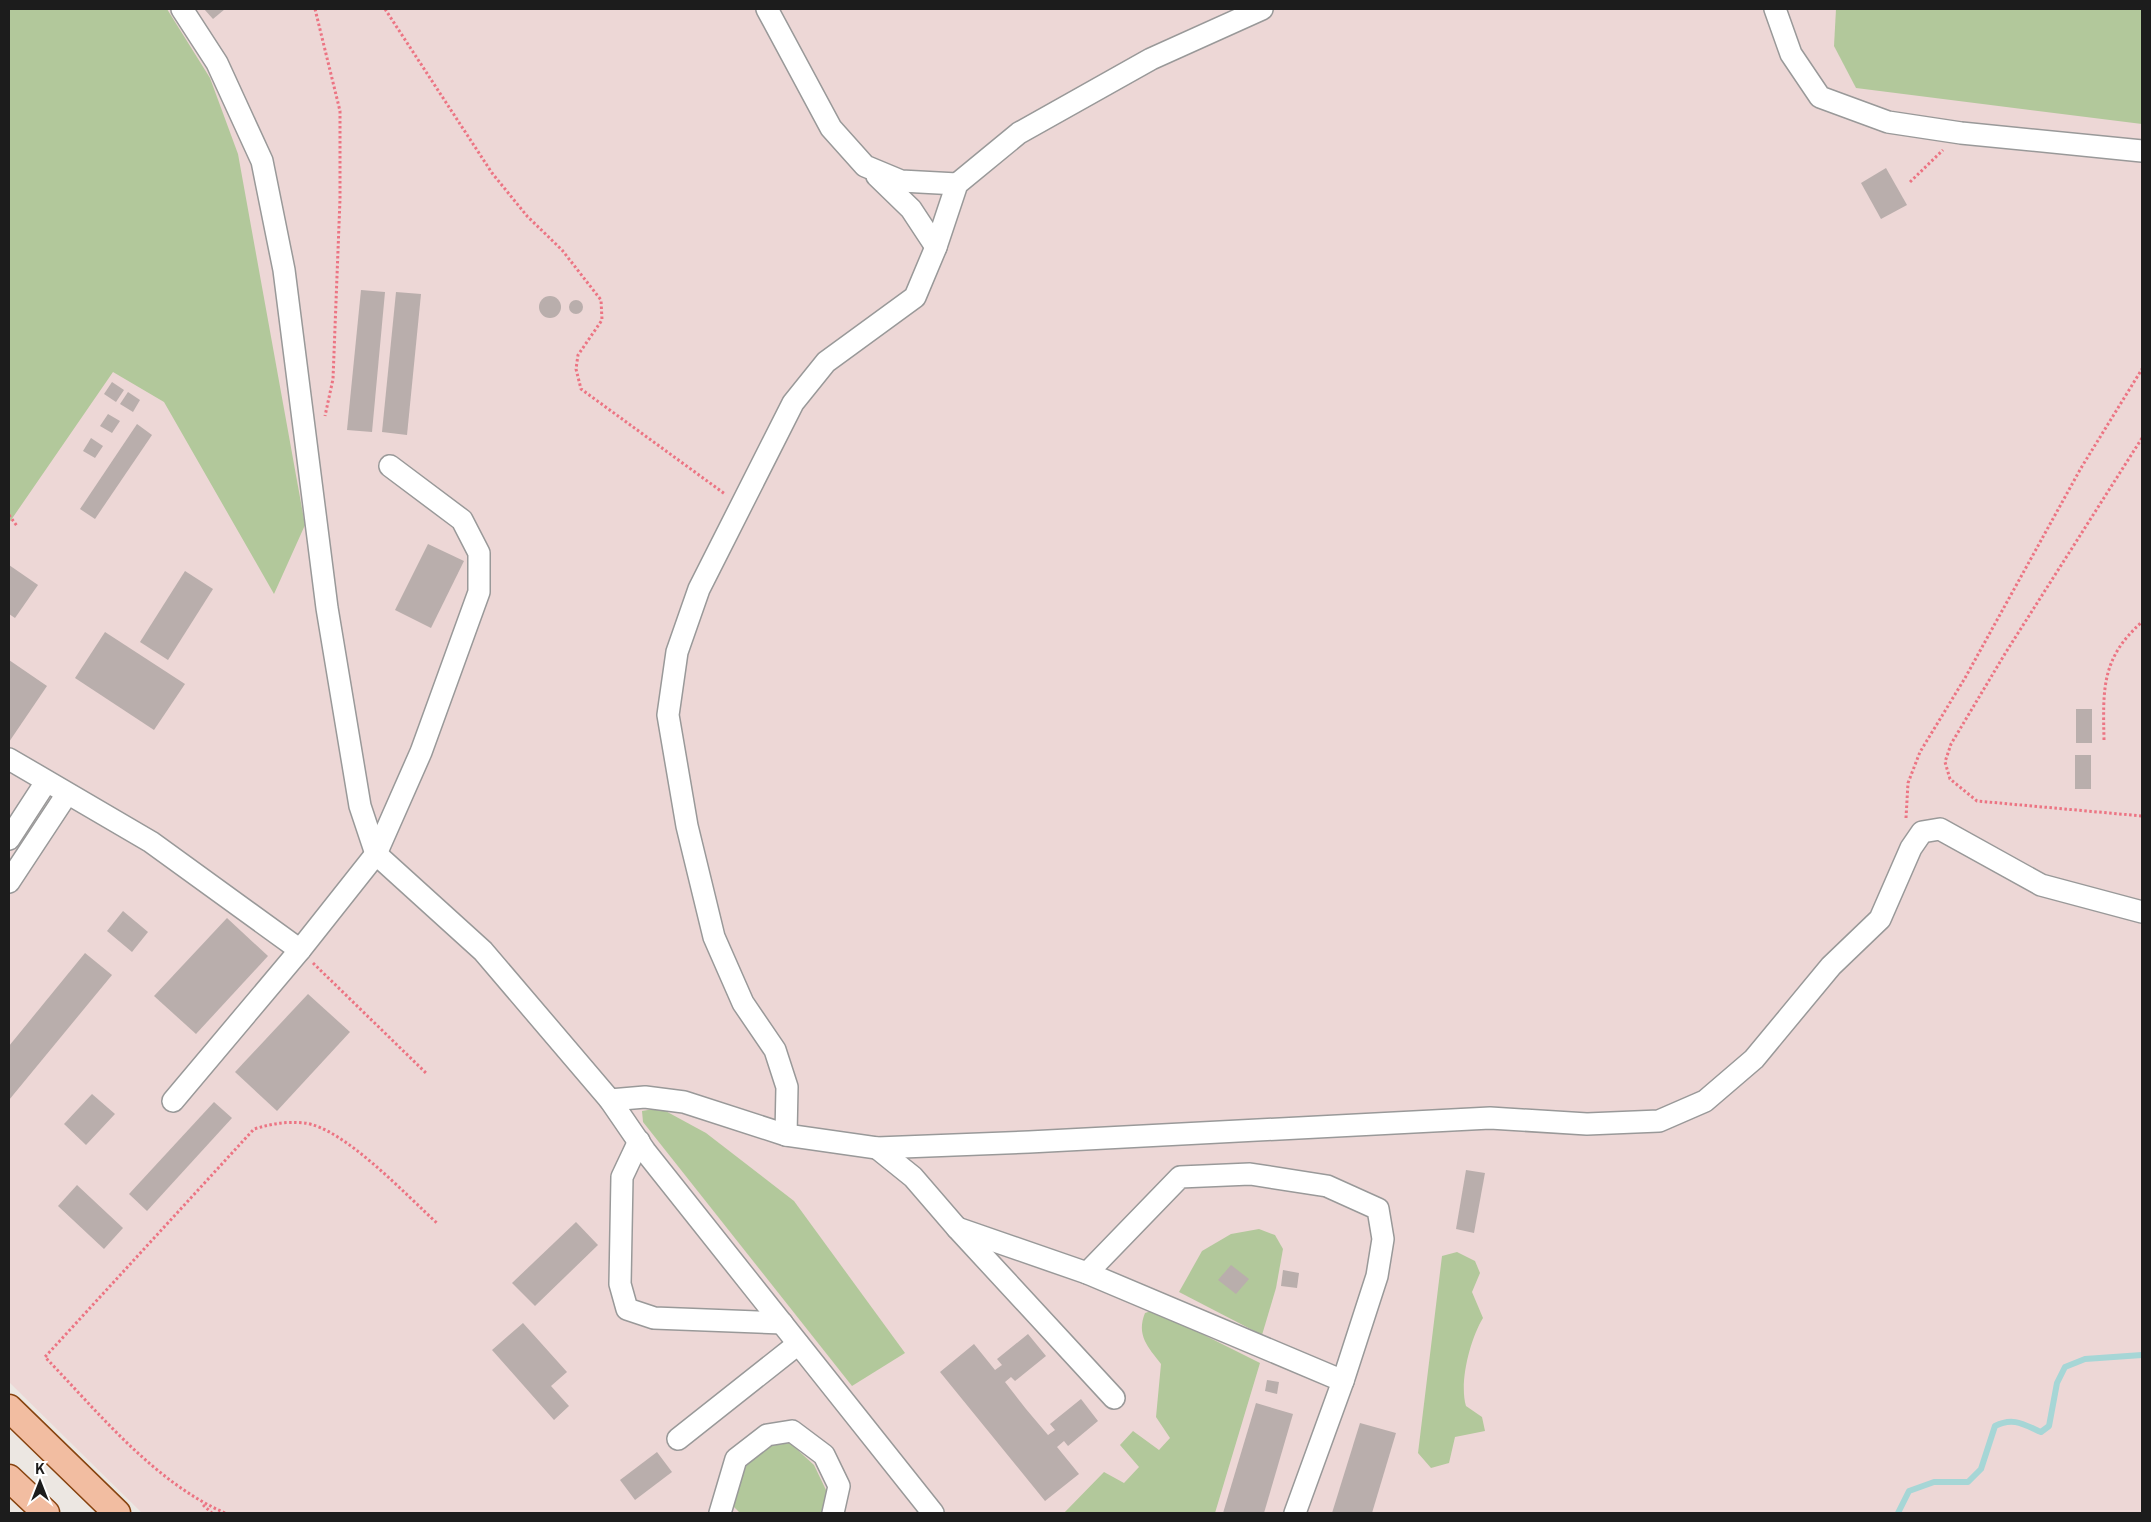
<svg xmlns="http://www.w3.org/2000/svg" width="2151" height="1522" font-family="'Public Sans',sans-serif">
	<rect width="100%" height="100%" fill="#ece7e2"/>
	<polygon fill="#edd7d6" points="9,9 2142,9 2142,1513 142,1513 9,1382"/>
	<g fill="#b2c89b">
		<polygon points="9,9 167,9 210,78 238,154 305,525 274,594 164,402 113,372 9,523"/>
		<polygon points="1836,9 2142,9 2142,124 1856,88 1834,46"/>
		<polygon points="660,1108 706,1133 794,1201 905,1353 852,1386 643,1122 642,1111"/>
		<polygon points="1259,1229 1275,1235 1283,1249 1276,1288 1262,1335 1179,1292 1202,1251 1231,1234"/>
		<path d="M1457,1252L1475,1261L1480,1273L1472,1292L1483,1318C1470,1339 1459,1383 1466,1406L1482,1417L1485,1431L1455,1437L1449,1463L1431,1468L1418,1453L1442,1256Z"/>
		<path d="M1154,1310L1260,1363L1215,1513H1064L1104,1472L1124,1483L1139,1467L1120,1445L1133,1431L1159,1450L1170,1438L1156,1417L1161,1364C1148,1347 1136,1335 1145,1313Z"/>
		<polygon points="790,1443 814,1465 827,1492 825,1513 740,1513 732,1505 744,1464 770,1446"/>
	</g>
	<g fill="none" stroke-linecap="round" stroke-linejoin="round">
		<path stroke="#a6d6d6" stroke-width="6" d="M1898,1513L1909,1491L1934,1482H1968L1981,1469L1995,1426C2013,1417 2023,1424 2041,1432L2049,1426L2057,1383L2065,1367L2085,1359L2142,1355"/>
	</g>
	<g fill="#b9aeac">
		<polygon points="204,9 225,9 213,19"/>
		<polygon points="1886,168 1907,205 1881,219 1861,183"/>
		<polygon points="361,290 385,292 372,432 347,430"/>
		<polygon points="396,292 421,294 407,435 382,432"/>
		<circle cx="550" cy="307" r="11"/>
		<circle cx="576" cy="307" r="7"/>
		<polygon points="112,382 124,390 116,402 104,394"/>
		<polygon points="128,392 140,400 133,412 120,404"/>
		<polygon points="108,414 120,421 112,433 100,426"/>
		<polygon points="137,424 152,435 95,519 80,509"/>
		<polygon points="91,438 103,446 95,458 83,451"/>
		<polygon points="428,544 464,561 431,628 395,610"/>
		<polygon points="9,565 38,585 15,618 9,614"/>
		<polygon points="185,571 213,589 168,660 140,642"/>
		<polygon points="105,632 185,684 154,730 75,678"/>
		<polygon points="9,660 47,686 9,742"/>
		<rect x="2076" y="709" width="16" height="34"/>
		<rect x="2075" y="755" width="16" height="34"/>
		<polygon points="123,911 148,932 132,952 107,931"/>
		<polygon points="227,918 268,956 196,1034 154,996"/>
		<polygon points="85,953 112,975 9,1100 9,1046"/>
		<polygon points="308,994 350,1032 277,1111 235,1072"/>
		<polygon points="92,1094 115,1114 86,1145 64,1124"/>
		<polygon points="214,1102 232,1118 147,1211 129,1194"/>
		<polygon points="1466,1170 1485,1173 1474,1233 1456,1229"/>
		<polygon points="77,1185 123,1228 104,1249 58,1206"/>
		<polygon points="576,1222 598,1245 535,1306 512,1283"/>
		<polygon points="1231,1265 1249,1279 1236,1294 1218,1280"/>
		<polygon points="1283,1270 1299,1273 1297,1288 1281,1286"/>
		<polygon points="523,1323 567,1372 551,1386 569,1406 554,1420 492,1350"/>
		<polygon points="1028,1334 1046,1356 1015,1381 1011,1377 1005,1382 1026,1409 1048,1435 1055,1430 1050,1424 1081,1399 1098,1421 1068,1446 1064,1441 1057,1447 1079,1474 1045,1501 940,1372 974,1344 995,1370 1002,1365 997,1359"/>
		<polygon points="1267,1380 1279,1382 1277,1394 1265,1391"/>
		<polygon points="1256,1403 1293,1414 1264,1513 1223,1513"/>
		<polygon points="1360,1423 1396,1433 1372,1513 1332,1513"/>
		<polygon points="657,1452 672,1472 635,1500 620,1480"/>
	</g>
	<g fill="none" stroke-linecap="round" stroke-linejoin="round">
		<defs>
			<g id="minor">
				<polyline points="182,9 217,63 262,161 284,270 327,608 360,806 376,854 483,951 610,1100 645,1151 933,1513"/>
				<polyline points="767,9 831,128 865,166 901,181 957,184"/>
				<polyline points="1775,9 1791,54 1820,97 1888,122 1961,133 2142,151"/>
				<polyline points="877,176 911,209 936,247"/>
				<polyline points="9,759 151,842 300,950"/>
				<polyline points="9,839 46,782"/>
				<polyline points="9,882 67,794"/>
				<polyline points="610,1100 645,1097 684,1102 786,1135 877,1148 1029,1142 1490,1118 1587,1124 1659,1121 1705,1101 1754,1059 1831,966 1880,919 1911,848 1922,832 1940,829 2041,885 2142,912"/>
				<polyline points="173,1101 300,950 376,854 421,752 479,592 479,553 462,520 390,466"/>
				<polyline points="786,1135 787,1087 775,1050 743,1003 714,937 687,826 668,715 677,652 699,589 793,403 826,362 915,297 936,247 957,184 1019,133 1151,59 1262,9"/>
				<polyline points="639,1141 622,1177 620,1284 627,1309 654,1318 782,1323"/>
				<polyline points="877,1148 913,1177 957,1228 1114,1398"/>
				<polyline points="957,1228 1087,1273 1343,1381"/>
				<polyline points="1087,1273 1180,1177 1250,1174 1327,1186 1378,1209 1383,1239 1377,1276 1343,1381 1295,1513"/>
				<polyline points="678,1439 798,1344"/>
				<polyline points="720,1513 736,1459 767,1435 792,1431 824,1455 839,1486 833,1513"/>
			</g>
			<g id="major">
				<polyline points="9,1408 117,1513"/>
				<polyline points="9,1478 46,1513"/>
			</g>
		</defs>
		<use href="#minor" stroke="#999" stroke-width="24"/>
		<use href="#major" stroke="#86420e" stroke-width="29"/>
		<g stroke="#ec7483" stroke-width="3" stroke-dasharray="2.5 2.5" stroke-linecap="butt">
			<polyline points="315,9 340,111 340,199 333,379 325,416"/>
			<polyline points="385,9 492,173 527,216 562,250 601,300 602,320 578,355 576,369 581,389 725,494"/>
			<polyline points="1910,182 1943,150"/>
			<polyline points="2142,438 2006,652 1951,744 1945,762 1950,779 1977,801 2142,816"/>
			<polyline points="9,515 17,526"/>
			<path d="M2104,740C2103,690 2101,658 2142,622"/>
			<polyline points="1906,818 1908,783 1920,752 1965,678 2081,468 2142,369"/>
			<polyline points="313,963 427,1074"/>
			<polyline points="203,1505 212,1513"/>
			<path d="M225,1513C154,1482 98,1412 45,1357L254,1129C271,1124 286,1121 304,1123C343,1127 407,1196 438,1224"/>
		</g>
		<use href="#minor" stroke="#fff" stroke-width="21"/>
		<use href="#major" stroke="#f2bda1" stroke-width="26"/>
	</g>
	<rect width="2151" height="1522" fill="none" stroke="#1c1c1c" stroke-width="20"/>
	<g transform="translate(40 1482)" stroke="#ffffff" stroke-width="4" paint-order="stroke">
	<path d="M0-4L9 19L0 12L-9 19Z" fill="#1c1c1c"/>
	<text y="-8" font-size="14" font-weight="bold" text-anchor="middle" fill="#1c1c1c">K</text>
	</g>
</svg>
